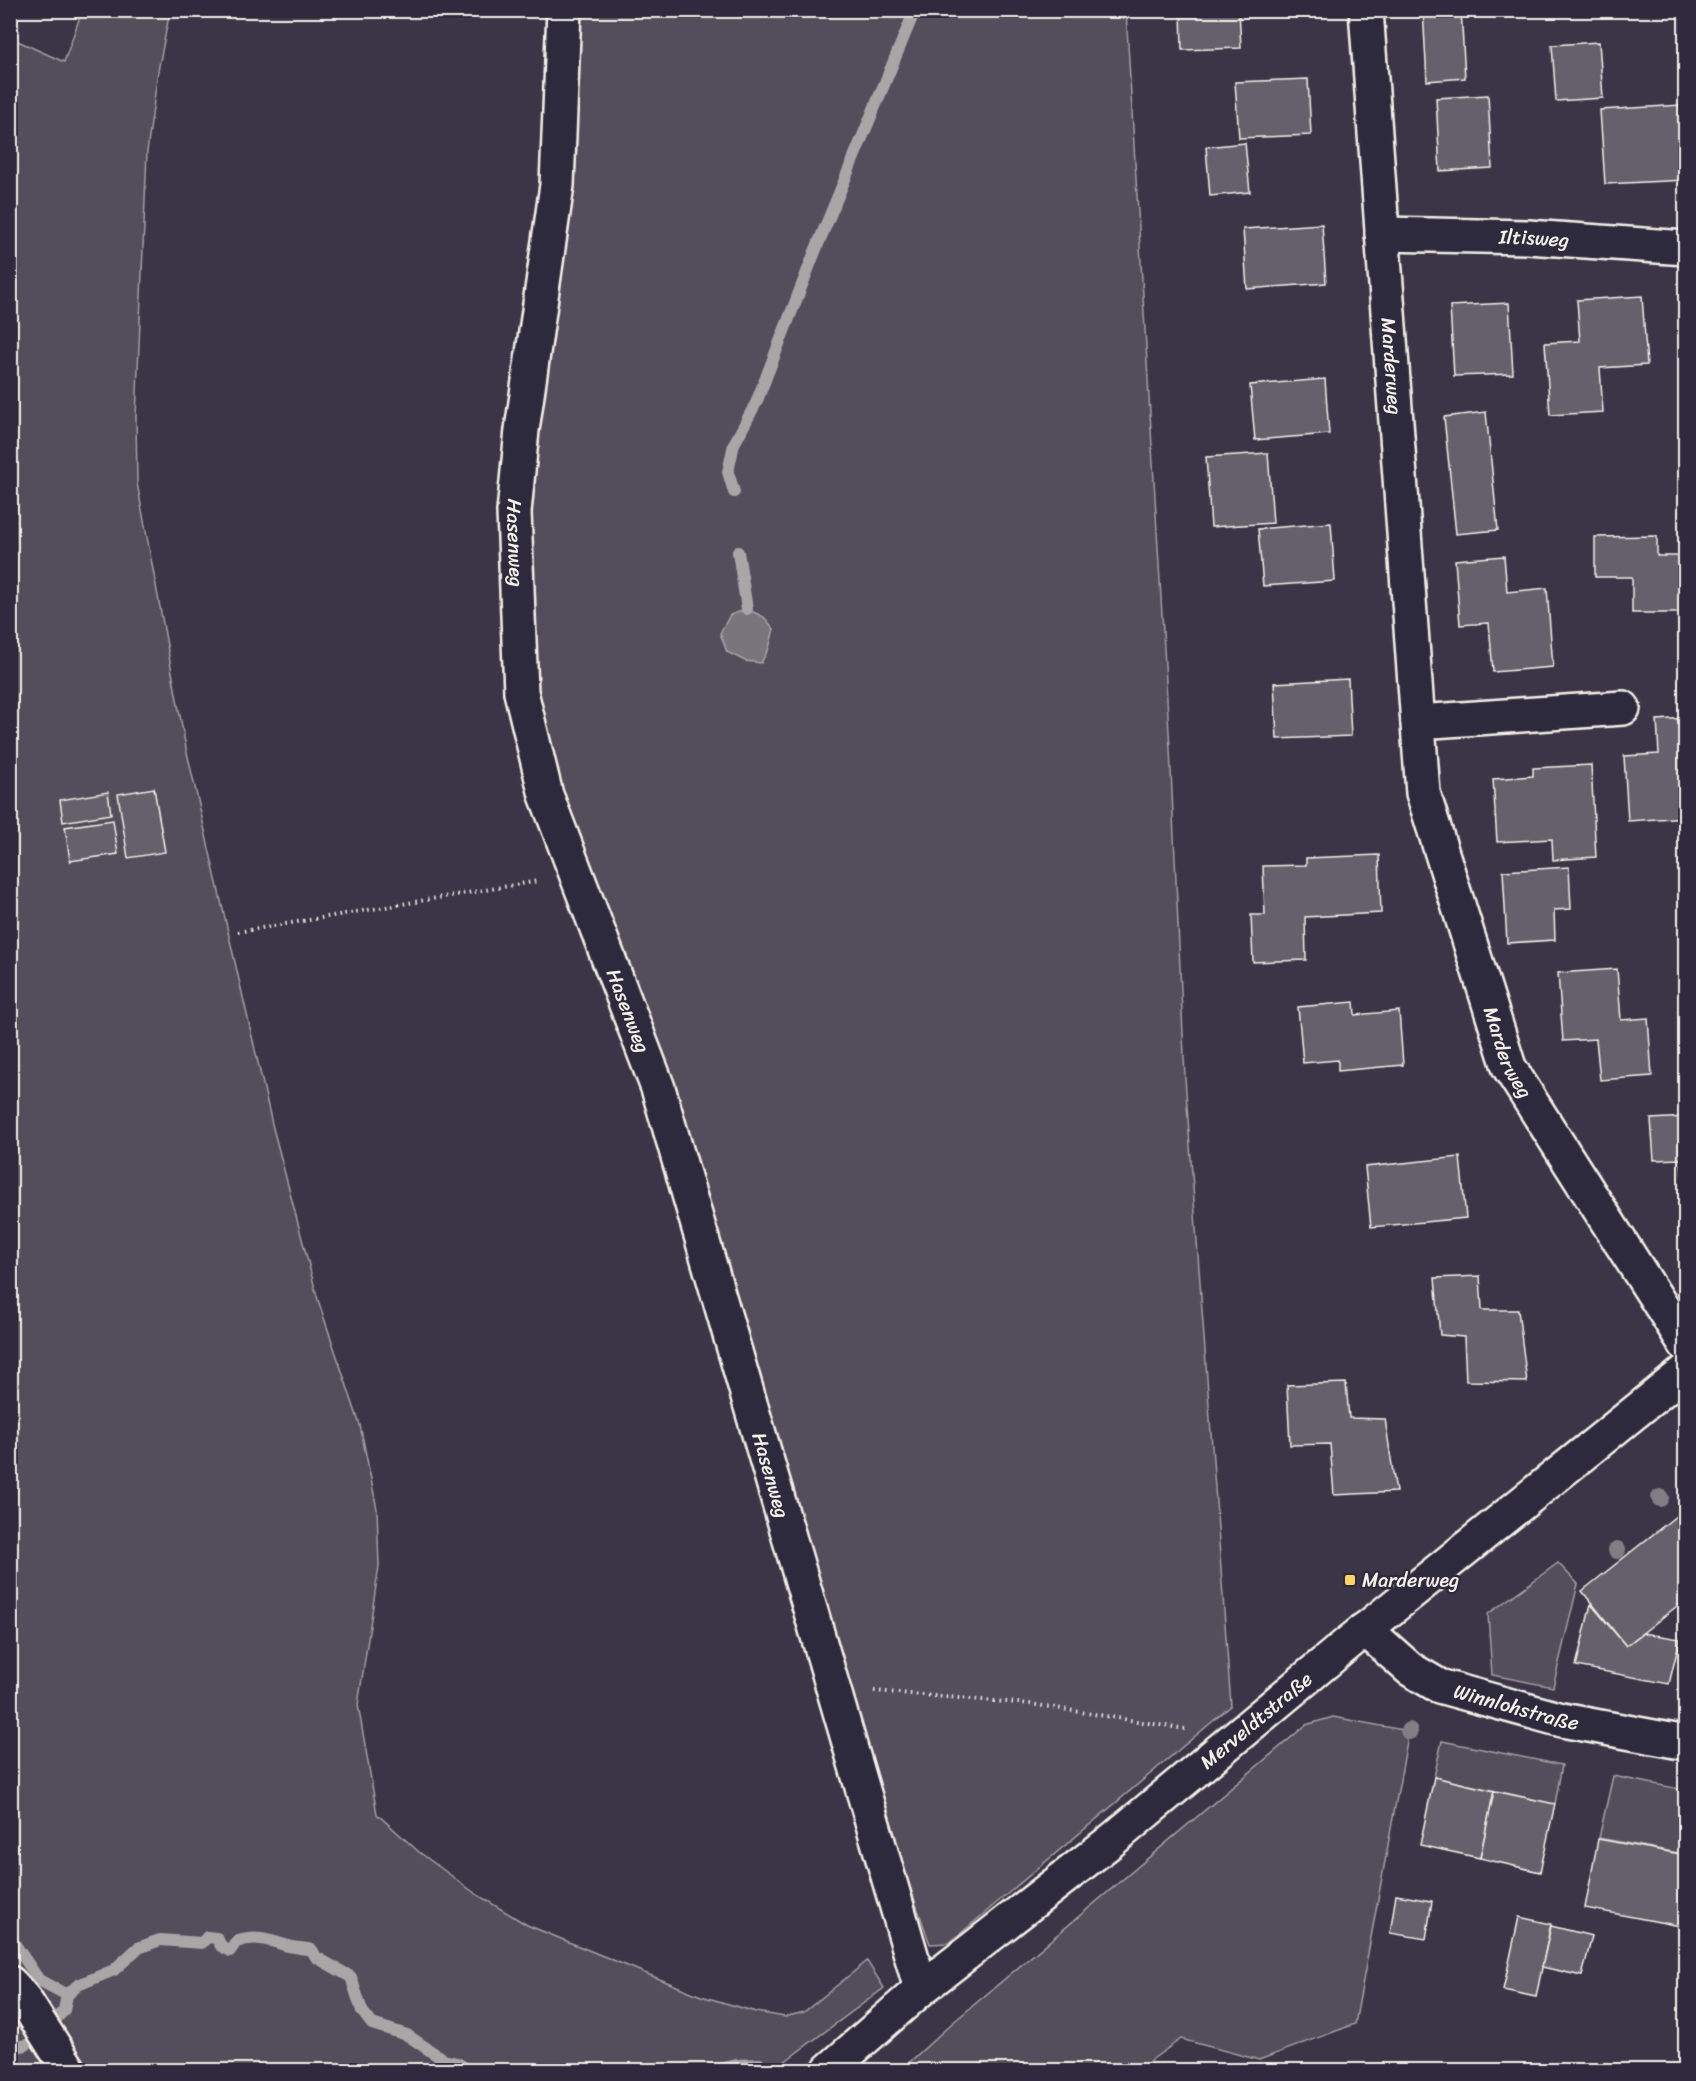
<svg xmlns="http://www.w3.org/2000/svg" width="1696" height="2081" font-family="Sriracha,sans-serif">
	<rect width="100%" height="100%" fill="#3b3647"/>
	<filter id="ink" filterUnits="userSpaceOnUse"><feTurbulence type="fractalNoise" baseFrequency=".0167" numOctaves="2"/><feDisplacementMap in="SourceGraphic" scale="12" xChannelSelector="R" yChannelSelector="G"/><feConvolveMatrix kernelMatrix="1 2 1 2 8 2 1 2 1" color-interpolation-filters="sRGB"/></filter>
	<g filter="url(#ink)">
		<g fill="#534e5c" stroke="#a4a0a2" stroke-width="1.5">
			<polygon points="82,11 170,11 158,71 147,152 136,417 137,483 186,748 272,1124 318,1300 360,1425 377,1509 379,1566 358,1705 377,1814 419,1852 476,1894 527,1925 701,1996 756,2012 785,2017 804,2012 867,1961 884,1988 773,2070 83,2070 11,1975 11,38 64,62"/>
			<polygon points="580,11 1126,11 1170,749 1185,1078 1231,1706 949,1943 930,1944 824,1641 567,828 536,702 525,595 546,339 574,124"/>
			<polygon points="1558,1563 1578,1584 1553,1687 1492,1675 1488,1614"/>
			<polygon points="1333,1717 1409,1731 1355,2024 1259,2060 1181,2039 1137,2070 901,2070 950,2025 1306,1725"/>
			<polygon points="1442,1741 1562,1765 1555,1804 1434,1777"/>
			<polygon points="1613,1776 1685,1790 1685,1854 1599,1838"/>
			<polygon points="11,2011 56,2070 11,2070"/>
		</g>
		<polygon fill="#78747b" stroke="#aaa6a7" stroke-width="1.5" points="747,609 764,617 774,629 769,648 761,663 745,661 727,652 720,633 730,615"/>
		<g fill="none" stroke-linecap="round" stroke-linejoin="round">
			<g stroke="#aaa6a7" stroke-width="12">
				<polyline points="734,492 728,472 734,444 756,403 816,249 915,10"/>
				<polyline points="738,552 747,609"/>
				<polyline points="10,1937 39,1980 67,1995 64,2010 57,2018"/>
				<path d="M67,1995L78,1985L114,1970L138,1948L160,1940L202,1943L207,1937L217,1938L221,1946L230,1951L236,1942C256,1935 269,1940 288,1946C296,1948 304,1948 312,1950L316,1957L351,1977L362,2011L372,2024L407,2035L444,2060L457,2063L469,2070"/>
				<polyline points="10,2049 26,2045"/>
				<polyline points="715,2070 737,2065 760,2064"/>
			</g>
		</g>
		<g fill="#65616c" stroke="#f4f1e8" stroke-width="1.5">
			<polygon points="1181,10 1239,10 1241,48 1182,50"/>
			<polygon points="1423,10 1461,10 1465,78 1427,81"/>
			<polygon points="1599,42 1603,98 1556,101 1552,45"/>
			<polygon points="1308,79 1311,135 1239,138 1235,82"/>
			<polygon points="1488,95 1492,168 1440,171 1436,98"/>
			<polygon points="1682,105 1686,180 1605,184 1600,110"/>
			<polygon points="1245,143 1250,192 1210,196 1206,147"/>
			<polygon points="1322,224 1326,283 1247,289 1243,229"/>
			<polygon points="1642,296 1647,365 1600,368 1603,412 1550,415 1545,343 1580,341 1577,300"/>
			<polygon points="1509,303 1513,374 1454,376 1450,306"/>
			<polygon points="1325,379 1329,434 1255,440 1250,385"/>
			<polygon points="1486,412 1498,530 1456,534 1444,417"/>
			<polygon points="1268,453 1273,523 1211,527 1206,457"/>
			<polygon points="1331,523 1335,581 1263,586 1258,529"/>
			<polygon points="1657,536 1657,556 1686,556 1686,613 1632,613 1632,577 1595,577 1595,537"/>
			<polygon points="1504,556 1507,592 1547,588 1553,667 1493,672 1489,623 1460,625 1455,560"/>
			<polygon points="1348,679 1351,736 1277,739 1274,683"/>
			<polygon points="1686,718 1686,817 1628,821 1624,756 1659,754 1657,720"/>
			<polygon points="1591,765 1596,857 1553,860 1552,839 1497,842 1493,779 1533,776 1533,768"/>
			<polygon points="154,788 165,852 128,858 118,794"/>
			<polygon points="108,792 111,814 63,822 60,800"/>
			<polygon points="113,820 118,854 70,861 65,827"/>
			<polygon points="1379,855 1381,913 1305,917 1306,960 1253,962 1251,915 1265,915 1263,866 1306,865 1306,858"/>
			<polygon points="1569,867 1571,909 1554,910 1555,940 1507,943 1503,871"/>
			<polygon points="1617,969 1621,1020 1648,1018 1652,1076 1600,1080 1596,1039 1563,1041 1558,973"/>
			<polygon points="1354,1002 1355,1015 1399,1011 1403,1065 1338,1071 1338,1060 1303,1063 1298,1007"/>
			<polygon points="1686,1117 1686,1203 1685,1204 1681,1159 1654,1160 1651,1119"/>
			<polygon points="1460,1157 1466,1218 1371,1227 1365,1167"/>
			<polygon points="1480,1276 1482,1310 1518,1310 1527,1382 1466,1381 1464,1337 1440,1335 1435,1278"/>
			<polygon points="1346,1383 1349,1418 1385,1419 1396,1492 1334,1495 1330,1444 1290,1445 1287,1385"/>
			<polygon points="1686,1508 1686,1599 1626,1646 1582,1591"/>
			<polygon points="1591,1604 1626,1646 1643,1633 1680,1639 1669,1684 1576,1666"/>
			<polygon points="1434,1777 1494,1791 1480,1858 1420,1845"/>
			<polygon points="1494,1791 1555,1804 1540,1872 1480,1858"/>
			<polygon points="1598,1839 1686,1855 1686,1927 1585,1908"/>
			<polygon points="1396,1895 1432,1901 1426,1939 1390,1933"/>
			<polygon points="1519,1917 1551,1924 1536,1997 1503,1990"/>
			<polygon points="1551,1926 1592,1936 1582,1976 1542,1967"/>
		</g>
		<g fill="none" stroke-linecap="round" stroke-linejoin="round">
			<defs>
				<g id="minor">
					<path id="s1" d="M564,10L557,185L522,430L514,512L521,692L546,795L658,1088L921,1989"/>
					<path id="s2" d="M1366,10L1423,793L1509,1067L1686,1345"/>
					<path id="s3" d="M1382,234L1528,237L1686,248"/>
					<polyline points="1418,722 1623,708"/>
					<path id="s4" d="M1365,1629L1410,1669L1439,1686L1562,1720L1686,1743"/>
					<polyline points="10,1983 24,1999 69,2070"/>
				</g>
				<g id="major">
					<path id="s5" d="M829,2070L921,1989L1111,1841L1346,1645L1686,1371"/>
				</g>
			</defs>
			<use href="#minor" stroke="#f4f1e8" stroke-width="38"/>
			<use href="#major" stroke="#f4f1e8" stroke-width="38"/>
			<g stroke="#f4f1e8" stroke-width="4" stroke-dasharray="1.5 4.5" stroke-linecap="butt">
				<polyline points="238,932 538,881"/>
				<polyline points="874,1691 1031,1704 1185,1729"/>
			</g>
			<use href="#minor" stroke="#2f2a3d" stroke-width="33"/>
			<use href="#major" stroke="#2f2a3d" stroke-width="33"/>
		</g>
		<g fill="#827e85">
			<circle cx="1660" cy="1498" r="9"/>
			<circle cx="1617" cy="1550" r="9"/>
			<circle cx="1409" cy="1731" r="9"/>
		</g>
	</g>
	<rect fill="#ffd166" stroke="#2f2a3d" stroke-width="2" x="1344" y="1574" width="12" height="12" rx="3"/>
	<g text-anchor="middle" stroke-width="5" stroke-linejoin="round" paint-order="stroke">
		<g font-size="20" fill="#f4f1e8" stroke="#2f2a3d">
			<text dy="7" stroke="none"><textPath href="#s3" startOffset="152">Iltisweg</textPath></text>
			<text dy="7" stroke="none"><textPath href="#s2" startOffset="357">Marderweg</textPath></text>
			<text dy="7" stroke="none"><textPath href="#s1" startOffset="536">Hasenweg</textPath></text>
			<text dy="7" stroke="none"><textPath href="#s1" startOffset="1022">Hasenweg</textPath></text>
			<text dy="7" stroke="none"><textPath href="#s2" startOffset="1058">Marderweg</textPath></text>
			<text dy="7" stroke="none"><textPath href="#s1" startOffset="1508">Hasenweg</textPath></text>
			<text dy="7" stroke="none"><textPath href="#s4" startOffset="174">Winnlohstraße</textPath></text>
			<text dy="7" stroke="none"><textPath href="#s5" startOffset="552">Merveldtstraße</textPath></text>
		</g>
		<g font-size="20" fill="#f4f1e8" stroke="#2f2a3d" text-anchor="start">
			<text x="1362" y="1587">Marderweg</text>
		</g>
	</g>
	<rect width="1696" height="2081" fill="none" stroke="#2f2a3d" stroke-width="36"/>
	<rect x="18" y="18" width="1660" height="2045" fill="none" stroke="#f4f1e8" stroke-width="2" filter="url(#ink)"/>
</svg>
